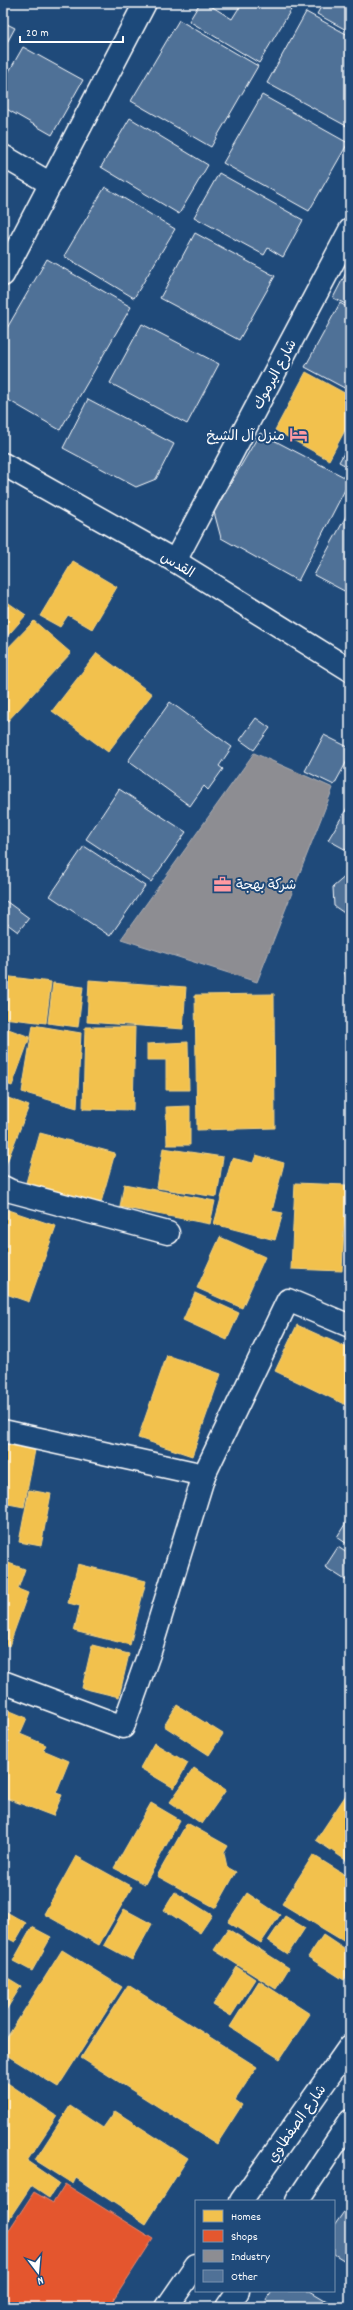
<svg xmlns="http://www.w3.org/2000/svg" width="353" height="2310" font-family="Dekko,'Playpen Sans Arabic',sans-serif">
	<rect width="100%" height="100%" fill="#1f4a7a"/>
	<filter id="ink" filterUnits="userSpaceOnUse"><feTurbulence type="fractalNoise" baseFrequency=".025" numOctaves="2"/><feDisplacementMap in="SourceGraphic" scale="8" xChannelSelector="R" yChannelSelector="G"/><feConvolveMatrix kernelMatrix="1 2 1 2 8 2 1 2 1" color-interpolation-filters="sRGB"/></filter>
	<g filter="url(#ink)">
		<g fill="#f2c14e" stroke="#f6d483">
			<polygon points="306,372 350,396 350,421 329,460 275,430"/>
			<polygon points="73,561 117,587 92,629 68,615 60,627 40,616"/>
			<polygon points="3,599 26,615 3,641"/>
			<polygon points="34,621 71,653 3,726 3,653"/>
			<polygon points="97,653 152,694 108,752 52,711"/>
			<polygon points="3,976 51,982 46,1023 3,1018"/>
			<polygon points="89,980 186,987 183,1029 87,1022"/>
			<polygon points="53,983 83,987 78,1027 48,1023"/>
			<polygon points="274,994 275,1128 197,1130 195,995"/>
			<polygon points="33,1025 81,1033 77,1108 22,1092"/>
			<polygon points="3,1027 30,1037 12,1086 3,1083"/>
			<polygon points="85,1027 135,1027 133,1110 83,1109"/>
			<polygon points="188,1042 189,1090 166,1090 166,1060 147,1060 147,1044"/>
			<polygon points="3,1096 29,1106 3,1172"/>
			<polygon points="190,1106 190,1145 167,1145 166,1107"/>
			<polygon points="40,1133 115,1153 100,1206 25,1186"/>
			<polygon points="163,1148 223,1157 217,1197 157,1188"/>
			<polygon points="256,1155 284,1163 272,1211 283,1213 275,1240 214,1224 232,1158 253,1163"/>
			<polygon points="295,1183 346,1185 342,1271 291,1269"/>
			<polygon points="124,1184 215,1201 210,1224 120,1207"/>
			<polygon points="5,1209 56,1226 29,1302 3,1293 3,1214"/>
			<polygon points="220,1237 265,1257 242,1308 197,1288"/>
			<polygon points="195,1293 239,1313 227,1340 183,1320"/>
			<polygon points="297,1325 350,1349 350,1407 275,1371"/>
			<polygon points="167,1355 221,1374 192,1456 138,1438"/>
			<polygon points="3,1434 37,1440 24,1507 3,1503"/>
			<polygon points="29,1490 51,1494 41,1546 19,1542"/>
			<polygon points="3,1561 25,1569 18,1589 28,1593 9,1646 3,1644"/>
			<polygon points="78,1564 146,1581 130,1645 74,1631 80,1606 68,1603"/>
			<polygon points="92,1645 129,1654 119,1697 82,1688"/>
			<polygon points="177,1705 223,1734 209,1755 164,1726"/>
			<polygon points="3,1708 27,1718 20,1734 46,1745 43,1750 69,1761 56,1793 62,1795 53,1816 3,1797 3,1780 6,1772 3,1771"/>
			<polygon points="154,1743 188,1763 174,1788 140,1768"/>
			<polygon points="194,1768 226,1790 202,1824 170,1802"/>
			<polygon points="350,1789 350,1863 316,1840"/>
			<polygon points="151,1803 180,1820 145,1884 114,1868"/>
			<polygon points="187,1823 228,1846 224,1853 227,1867 236,1872 216,1908 157,1876"/>
			<polygon points="3,1854 8,1857 3,1864"/>
			<polygon points="313,1855 350,1878 350,1945 282,1904"/>
			<polygon points="76,1856 132,1887 99,1945 44,1914"/>
			<polygon points="175,1892 212,1915 200,1933 164,1910"/>
			<polygon points="247,1893 280,1915 261,1943 228,1922"/>
			<polygon points="124,1909 152,1924 132,1960 104,1945"/>
			<polygon points="3,1910 26,1923 15,1942 3,1936"/>
			<polygon points="285,1916 305,1928 288,1954 268,1941"/>
			<polygon points="32,1927 51,1937 32,1971 13,1961"/>
			<polygon points="228,1929 289,1968 276,1989 214,1950"/>
			<polygon points="323,1935 350,1953 350,1971 344,1980 308,1957"/>
			<polygon points="62,1950 122,1987 58,2087 3,2053 3,2044"/>
			<polygon points="237,1967 255,1979 231,2016 213,2005"/>
			<polygon points="3,1975 21,1986 3,2015"/>
			<polygon points="259,1981 310,2014 280,2059 230,2027"/>
			<polygon points="128,1985 257,2067 235,2100 242,2105 217,2144 81,2058"/>
			<polygon points="3,2080 57,2116 27,2161 59,2183 49,2198 31,2186 3,2228"/>
			<polygon points="70,2106 103,2128 115,2111 188,2158 146,2224 76,2178 73,2184 35,2160"/>
		</g>
		<polygon fill="#e4572e" stroke="#ec896d" points="65,2184 153,2239 109,2307 3,2307 3,2239 34,2192 53,2203"/>
		<polygon fill="#8d8d92" stroke="#afafb3" points="254,753 333,788 257,982 121,939"/>
		<g fill="#507197" stroke="#fff">
			<polygon points="200,3 206,3 232,19 242,3 295,3 259,63 189,21"/>
			<polygon points="323,3 350,3 350,32 317,14"/>
			<polygon points="306,12 350,36 350,128 267,83"/>
			<polygon points="179,20 258,66 211,147 131,101"/>
			<polygon points="3,22 15,28 3,50"/>
			<polygon points="23,47 83,80 52,135 3,107 3,82"/>
			<polygon points="262,95 348,143 309,211 223,163"/>
			<polygon points="130,118 208,165 179,214 101,167"/>
			<polygon points="3,172 8,175 3,184"/>
			<polygon points="219,173 303,220 283,257 268,248 264,255 194,217"/>
			<polygon points="105,187 175,229 134,298 64,256"/>
			<polygon points="195,233 275,276 239,340 160,298"/>
			<polygon points="47,259 131,307 60,430 3,397 3,335"/>
			<polygon points="350,265 350,306 333,298"/>
			<polygon points="340,303 350,309 350,391 305,367"/>
			<polygon points="142,324 219,364 187,424 110,383"/>
			<polygon points="88,399 174,444 156,479 136,487 63,448"/>
			<polygon points="260,433 350,480 298,581 221,538 214,512"/>
			<polygon points="350,442 350,468 339,462"/>
			<polygon points="350,509 350,594 314,575"/>
			<polygon points="170,702 232,747 219,766 223,769 208,790 204,786 190,806 128,761"/>
			<polygon points="256,718 270,728 254,750 240,740"/>
			<polygon points="324,735 350,748 350,763 347,761 334,785 305,771"/>
			<polygon points="119,789 186,832 151,882 86,839"/>
			<polygon points="350,803 350,852 328,840"/>
			<polygon points="84,846 145,886 110,936 50,896"/>
			<polygon points="348,874 350,874 350,917 334,906 333,887"/>
			<polygon points="3,899 29,918 18,932 6,923 3,927"/>
			<polygon points="350,959 350,976 346,977 344,970"/>
			<polygon points="350,1516 350,1546 337,1537"/>
			<polygon points="338,1547 350,1555 350,1583 325,1567"/>
			<polygon points="350,2203 350,2264 334,2254 334,2226"/>
			<polygon points="272,2291 310,2291 337,2307 263,2307"/>
		</g>
		<g fill="none" stroke-linecap="round" stroke-linejoin="round">
			<defs>
				<g id="minor">
					<polyline points="3,156 51,184"/>
					<polyline points="3,275 145,3"/>
					<polyline points="175,561 350,230"/>
					<polyline points="3,1187 11,1191 168,1233"/>
					<polyline points="3,1431 204,1475"/>
					<polyline points="3,1682 123,1727 151,1648 204,1475 288,1300 350,1326"/>
				</g>
				<g id="major">
					<polyline points="3,464 175,561 350,670"/>
					<polyline points="241,2201 350,2046"/>
					<polyline points="297,2201 350,2121"/>
					<polyline points="167,2307 196,2265"/>
					<polyline points="227,2307 238,2291"/>
				</g>
			</defs>
			<use href="#minor" stroke="#fff" stroke-width="25"/>
			<use href="#major" stroke="#fff" stroke-width="25"/>
			<use href="#minor" stroke="#1f4a7a" stroke-width="22"/>
			<use href="#major" stroke="#1f4a7a" stroke-width="22"/>
		</g>
	</g>
	<defs>
		<symbol id="hotel-bare" viewBox="-9 -9 18 18"><path d="M-6-4.5h1.5V1H6V5H4.5V3h-9V5H-6ZM-4 0a1.8 1.8 0 1 1 3.6 0ZM.5 0V-2.5h3Q6-2.5 6 0Z" fill="#ff9aa2" stroke="#1f4a7a" stroke-width="2.5" paint-order="stroke"/></symbol>
		<symbol id="office-bare" viewBox="-9 -9 18 18"><path d="M-6-3h4V-5.5h4V-3h4V5H-6ZM-1-4.5V-3h2v-1.5ZM-6 0V1H6V0Z" fill="#ff9aa2" stroke="#1f4a7a" stroke-width="2.5" paint-order="stroke"/></symbol>
	</defs>
	<g fill-rule="evenodd">
		<use href="#hotel-bare" x="286" y="422" width="25" height="25"/>
		<use href="#office-bare" x="210" y="872" width="25" height="25"/>
	</g>
	<g text-anchor="middle" stroke-width="4" stroke-linejoin="round" paint-order="stroke">
		<g font-size="14" fill="#fff" stroke="#1f4a7a">
			<text transform="translate(274 374) rotate(-62)" y="5">شارع اليرموك</text>
			<text transform="translate(178 564) rotate(31)" y="5">القدس</text>
			<text transform="translate(296 2123) rotate(-55)" y="5">شارع الصفطاوي</text>
		</g>
		<g font-size="14" fill="#fff" stroke="#1f4a7a" text-anchor="end">
			<text x="285" y="440">منزل آل الشيخ</text>
			<text x="236" y="889" text-anchor="start">شركة بهجة</text>
		</g>
	</g>
	<rect width="353" height="2310" fill="none" stroke="#1f4a7a" stroke-width="16"/>
	<rect x="8" y="8" width="337" height="2294" fill="none" stroke="#fff" stroke-width="1.5" filter="url(#ink)"/>
	<rect x="195" y="2200" width="140" height="92" fill="#1f4a7a" stroke="#7992af"/>
	<rect x="203" y="2210" width="20" height="12" fill="#f2c14e" stroke="#7992af"/>
	<text x="231" y="2220" font-size="12" fill="#ffffff">Homes</text>
	<rect x="203" y="2230" width="20" height="12" fill="#e4572e" stroke="#7992af"/>
	<text x="231" y="2240" font-size="12" fill="#ffffff">Shops</text>
	<rect x="203" y="2250" width="20" height="12" fill="#8d8d92" stroke="#7992af"/>
	<text x="231" y="2260" font-size="12" fill="#ffffff">Industry</text>
	<rect x="203" y="2270" width="20" height="12" fill="#507197" stroke="#7992af"/>
	<text x="231" y="2280" font-size="12" fill="#ffffff">Other</text>
	<g transform="translate(38 2272) rotate(164)" stroke="#1f4a7a" stroke-width="3" paint-order="stroke">
	<path d="M0-3L7 15L0 10L-7 15Z" fill="#ffffff"/>
	<text y="-6" font-size="11" font-weight="bold" text-anchor="middle" fill="#ffffff">N</text>
	</g>
	<path d="M20 36v6h103v-6" fill="none" stroke="#ffffff" stroke-width="2"/>
	<text x="26" y="36" font-size="12" fill="#ffffff" stroke="#1f4a7a" stroke-width="3" paint-order="stroke">20 m</text>
</svg>
